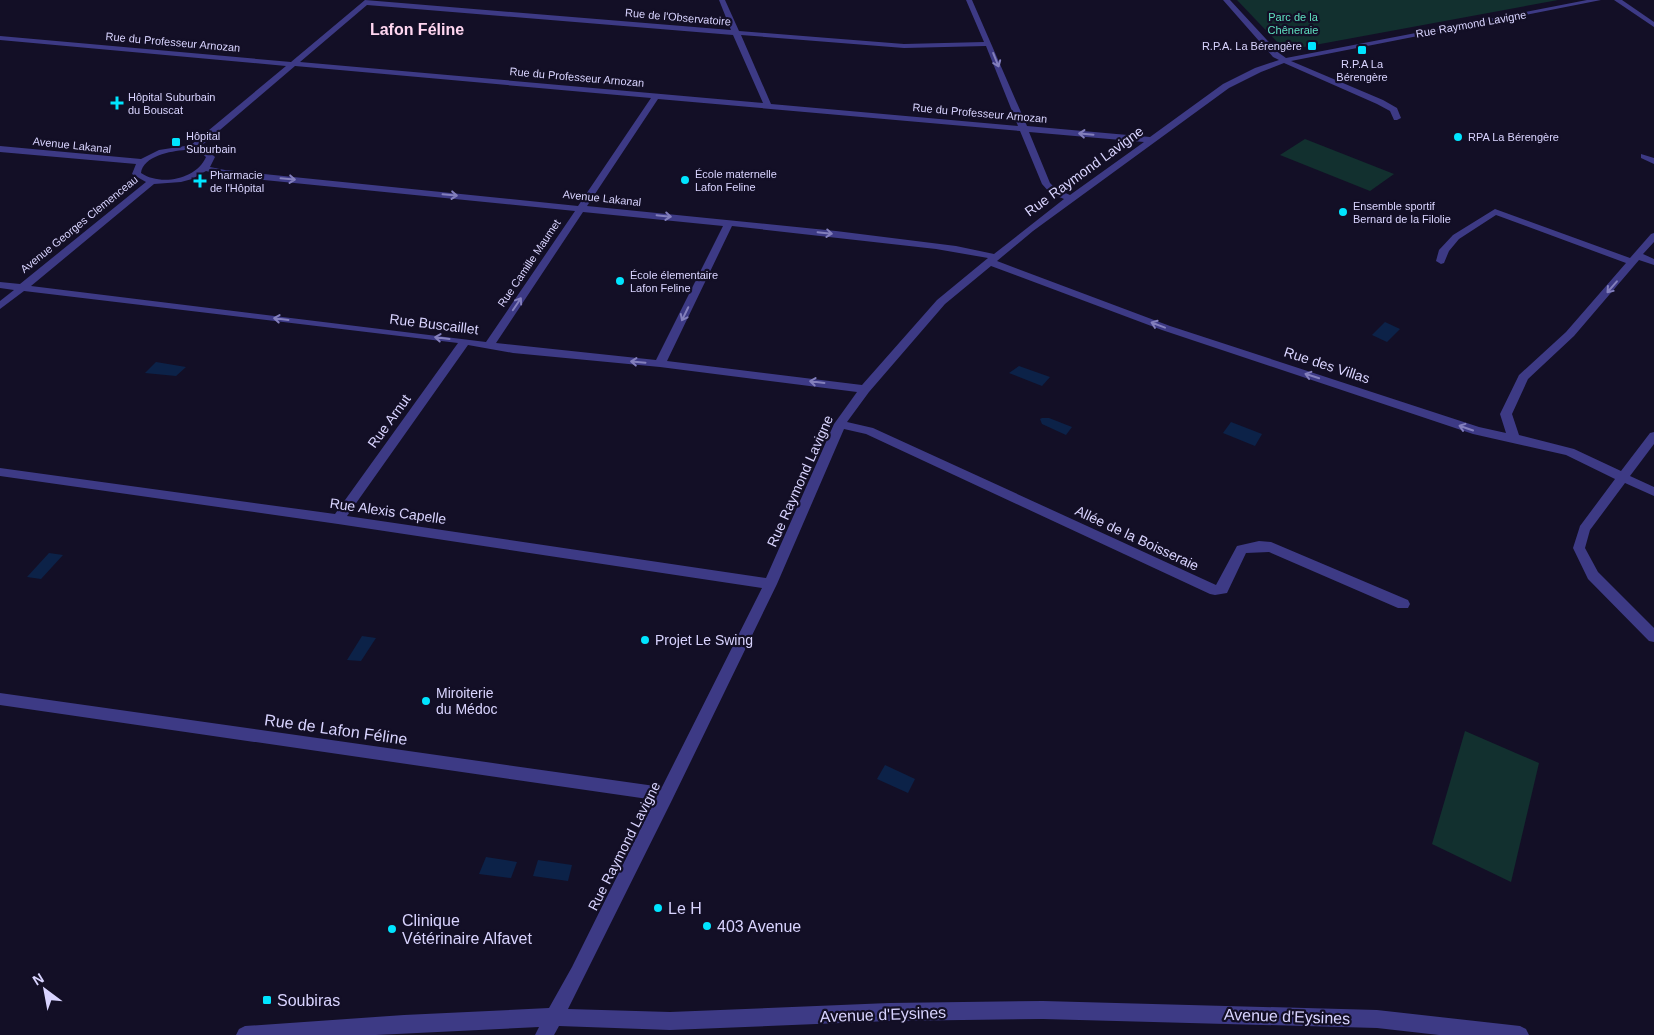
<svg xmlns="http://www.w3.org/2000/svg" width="1654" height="1035" font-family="Helvetica,sans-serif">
	<rect width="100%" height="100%" fill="#130f26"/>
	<g fill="#12302f">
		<polygon points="1237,0 1558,0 1293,49 1280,45"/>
		<polygon points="1305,139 1394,174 1370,191 1280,155"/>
		<polygon points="1465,731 1539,763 1511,882 1432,844"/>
	</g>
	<g fill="#0c2248">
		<polygon points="1385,322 1400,329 1387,342 1372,335"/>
		<polygon points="156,362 186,367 176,376 145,373"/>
		<polygon points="1019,366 1050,377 1042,386 1009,373"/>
		<polygon points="1042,418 1049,418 1072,427 1066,435 1042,424 1040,419"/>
		<polygon points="1231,422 1262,434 1255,446 1223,433"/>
		<polygon points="49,553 63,555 41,579 27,577"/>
		<polygon points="362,636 376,638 361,661 347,660"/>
		<polygon points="885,765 915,779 908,793 877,779"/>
		<polygon points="486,857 517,862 511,878 479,874"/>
		<polygon points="538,860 572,865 568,881 533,876"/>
	</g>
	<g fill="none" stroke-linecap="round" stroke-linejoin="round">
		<g fill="#3d3a85" fill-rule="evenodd">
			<path d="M365,0L731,30L719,0H725L739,31L904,44L984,42L966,0H972L1027,126L1150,137L1223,84L1255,68L1279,60L1273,57L1223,0H1230L1279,53L1286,58L1587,0H1601L1291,61L1383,100L1397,108L1401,118L1397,120H1394L1390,111L1377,104L1284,63L1261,72L1229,88L1033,231L997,261L1170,326L1479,427L1506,433L1500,414L1519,375L1566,332L1626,263L1496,215L1459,239L1449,251L1444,263L1441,264L1436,261L1439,250L1453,235L1495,209L1630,258L1651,234L1654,233V242L1643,254L1654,259V265L1639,260L1574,336L1528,379L1512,414L1519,435L1574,449L1621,471L1650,433L1654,432V444L1630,476L1654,487V496L1625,483L1590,530L1585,548L1598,572L1654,628V642L1649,641L1588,579L1573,548L1580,526L1615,479L1566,455L1473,434L1162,330L991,266L945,304L869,392L847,422L873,428L1216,585L1237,546L1259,541L1271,542L1408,600L1410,604L1408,608H1398L1269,552L1246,553L1227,593L1215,595L1210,594L866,434L844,429L777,584L672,800L568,1009L670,1012L889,1003L1043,1001L1377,1010L1520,1026L1526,1029L1529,1035H1439L1377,1028L1043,1019L889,1021L670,1030L559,1026L554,1035H535L539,1027L376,1035H236L239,1029L245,1026L404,1015L549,1008L572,967L655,800L0,705V693L662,787L762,588L338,524L0,476V468L335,514L458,343L24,291L0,309V301L14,290L0,288V282L20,284L146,182L132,174L136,164L0,152V146L141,159L159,150L191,145L286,66L0,40V36L291,62ZM367,5L733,35L763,103L300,62ZM741,35L904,48L986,46L1018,126L771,104ZM295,66L651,98L578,206L225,170L210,167L215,157L206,148L200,147ZM658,99L1020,131L1042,184L1050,193L1064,199L994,254L956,246L836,231L587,206ZM1029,132L1144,142L1070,195L1056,189L1050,183ZM185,150L200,152L206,157C196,180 160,186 141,173C143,156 171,151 185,150ZM206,171L225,176L575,211L486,342L31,286L154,184L181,182L192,179ZM583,212L723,226L656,360L496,343ZM732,226L936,249L988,258L937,300L862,385L667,361ZM468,345L513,353L660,367L857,392L834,424L766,578L347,516Z"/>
			<polygon points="1614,0 1622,0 1654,22 1654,27"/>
			<polygon points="1641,154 1654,158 1654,164 1641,158"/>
		</g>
	</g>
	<defs><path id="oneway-shaft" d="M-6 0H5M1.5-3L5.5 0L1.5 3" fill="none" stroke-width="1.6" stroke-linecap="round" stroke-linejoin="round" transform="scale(1.25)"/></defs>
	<g stroke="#837fbc">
		<use href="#oneway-shaft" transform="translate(996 60) rotate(68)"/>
		<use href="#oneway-shaft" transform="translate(1086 134) rotate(-175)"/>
		<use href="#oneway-shaft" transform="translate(288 179) rotate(5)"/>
		<use href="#oneway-shaft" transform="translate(450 195) rotate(5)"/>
		<use href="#oneway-shaft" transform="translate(664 216) rotate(6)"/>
		<use href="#oneway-shaft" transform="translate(825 233) rotate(6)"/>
		<use href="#oneway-shaft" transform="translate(1612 287) rotate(131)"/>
		<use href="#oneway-shaft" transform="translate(517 304) rotate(-56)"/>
		<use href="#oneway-shaft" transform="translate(685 314) rotate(116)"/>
		<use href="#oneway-shaft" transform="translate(281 319) rotate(-173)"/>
		<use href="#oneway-shaft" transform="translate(1158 325) rotate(-159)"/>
		<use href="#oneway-shaft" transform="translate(442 338) rotate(-173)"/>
		<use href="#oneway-shaft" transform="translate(638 362) rotate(-175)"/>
		<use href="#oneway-shaft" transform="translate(1312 376) rotate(-162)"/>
		<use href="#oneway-shaft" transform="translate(817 382) rotate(-173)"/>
		<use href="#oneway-shaft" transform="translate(1466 428) rotate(-161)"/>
	</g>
	<g fill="#00e5ff" stroke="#130f26" stroke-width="2">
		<rect x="1307" y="41" width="10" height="10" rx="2.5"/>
		<rect x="1357" y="45" width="10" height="10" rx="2.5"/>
		<path d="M114.5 95.5h5v5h5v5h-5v5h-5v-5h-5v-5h5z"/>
		<circle cx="1458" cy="137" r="5"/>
		<rect x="171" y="137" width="10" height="10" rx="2.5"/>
		<circle cx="685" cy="180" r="5"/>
		<path d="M197.5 173.5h5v5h5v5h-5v5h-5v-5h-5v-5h5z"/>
		<circle cx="1343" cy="212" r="5"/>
		<circle cx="620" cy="281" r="5"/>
		<circle cx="645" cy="640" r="5"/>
		<circle cx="426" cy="701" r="5"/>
		<circle cx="658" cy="908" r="5"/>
		<circle cx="707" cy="926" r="5"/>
		<circle cx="392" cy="929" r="5"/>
		<rect x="262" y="995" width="10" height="10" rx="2.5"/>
	</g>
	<g text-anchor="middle" stroke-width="4.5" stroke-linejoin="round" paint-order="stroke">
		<g font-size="11" fill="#d9d4ff" stroke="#130f26">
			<text transform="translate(678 17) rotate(5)" y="4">Rue de l'Observatoire</text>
			<text transform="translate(1471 24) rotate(-10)" y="4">Rue Raymond Lavigne</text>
			<text transform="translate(173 42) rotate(5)" y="4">Rue du Professeur Arnozan</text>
			<text transform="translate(577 77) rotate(5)" y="4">Rue du Professeur Arnozan</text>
			<text transform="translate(980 113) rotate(5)" y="4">Rue du Professeur Arnozan</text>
			<text transform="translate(72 145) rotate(6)" y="4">Avenue Lakanal</text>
			<text transform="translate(602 198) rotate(6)" y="4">Avenue Lakanal</text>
			<text transform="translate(79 224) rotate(-39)" y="4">Avenue Georges Clemenceau</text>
			<text transform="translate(529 263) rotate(-56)" y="4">Rue Camille Maumet</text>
		</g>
		<g font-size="11" fill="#5fe0c0" stroke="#130f26">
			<text x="1293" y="21">Parc de la<tspan x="1293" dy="13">Chêneraie</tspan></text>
		</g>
		<g font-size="11" fill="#d9d4ff" stroke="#130f26" text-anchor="start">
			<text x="1302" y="50" text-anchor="end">R.P.A. La Bérengère</text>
			<text x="1362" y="68" text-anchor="middle">R.P.A La<tspan x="1362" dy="13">Bérengère</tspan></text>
			<text x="128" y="101">Hôpital Suburbain<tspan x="128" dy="13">du Bouscat</tspan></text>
			<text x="186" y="140">Hôpital<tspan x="186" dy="13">Suburbain</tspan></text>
			<text x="1468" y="141">RPA La Bérengère</text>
			<text x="695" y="178">École maternelle<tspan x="695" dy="13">Lafon Feline</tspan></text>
			<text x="210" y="179">Pharmacie<tspan x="210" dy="13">de l'Hôpital</tspan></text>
			<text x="1353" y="210">Ensemble sportif<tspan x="1353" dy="13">Bernard de la Filolie</tspan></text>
			<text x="630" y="279">École élementaire<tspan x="630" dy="13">Lafon Feline</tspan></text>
		</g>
		<g font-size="14" fill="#d9d4ff" stroke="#130f26">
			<text transform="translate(1084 171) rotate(-36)" y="5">Rue Raymond Lavigne</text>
			<text transform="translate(434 324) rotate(7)" y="5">Rue Buscaillet</text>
			<text transform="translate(1327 365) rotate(18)" y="5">Rue des Villas</text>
			<text transform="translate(389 421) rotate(-54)" y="5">Rue Arnut</text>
			<text transform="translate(800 481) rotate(-66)" y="5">Rue Raymond Lavigne</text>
			<text transform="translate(388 511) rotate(8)" y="5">Rue Alexis Capelle</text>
			<text transform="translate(1137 538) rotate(25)" y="5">Allée de la Boisseraie</text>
			<text transform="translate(624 846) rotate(-63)" y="5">Rue Raymond Lavigne</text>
		</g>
		<g font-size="14" fill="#d9d4ff" stroke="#130f26" text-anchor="start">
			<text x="655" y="645">Projet Le Swing</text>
			<text x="436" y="698">Miroiterie<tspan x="436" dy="16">du Médoc</tspan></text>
		</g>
		<g font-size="16" font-weight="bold" fill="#ffd6f0" stroke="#130f26">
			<text x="417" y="35">Lafon Féline</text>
		</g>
		<g font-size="16" fill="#d9d4ff" stroke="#130f26">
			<text transform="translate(336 729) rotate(8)" y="6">Rue de Lafon Féline</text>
			<text transform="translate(883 1014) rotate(-2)" y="6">Avenue d'Eysines</text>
			<text transform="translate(1287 1016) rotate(2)" y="6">Avenue d'Eysines</text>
		</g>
		<g font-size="16" fill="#d9d4ff" stroke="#130f26" text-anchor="start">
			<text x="668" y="914">Le H</text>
			<text x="402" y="926">Clinique<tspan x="402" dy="18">Vétérinaire Alfavet</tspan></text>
			<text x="717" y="932">403 Avenue</text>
			<text x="277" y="1006">Soubiras</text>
		</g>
	</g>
	<g transform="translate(45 990) rotate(328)" stroke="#130f26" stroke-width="4" paint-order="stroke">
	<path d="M0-4L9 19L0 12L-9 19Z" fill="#d9d4ff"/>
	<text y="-8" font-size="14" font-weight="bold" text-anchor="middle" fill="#d9d4ff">N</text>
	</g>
</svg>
